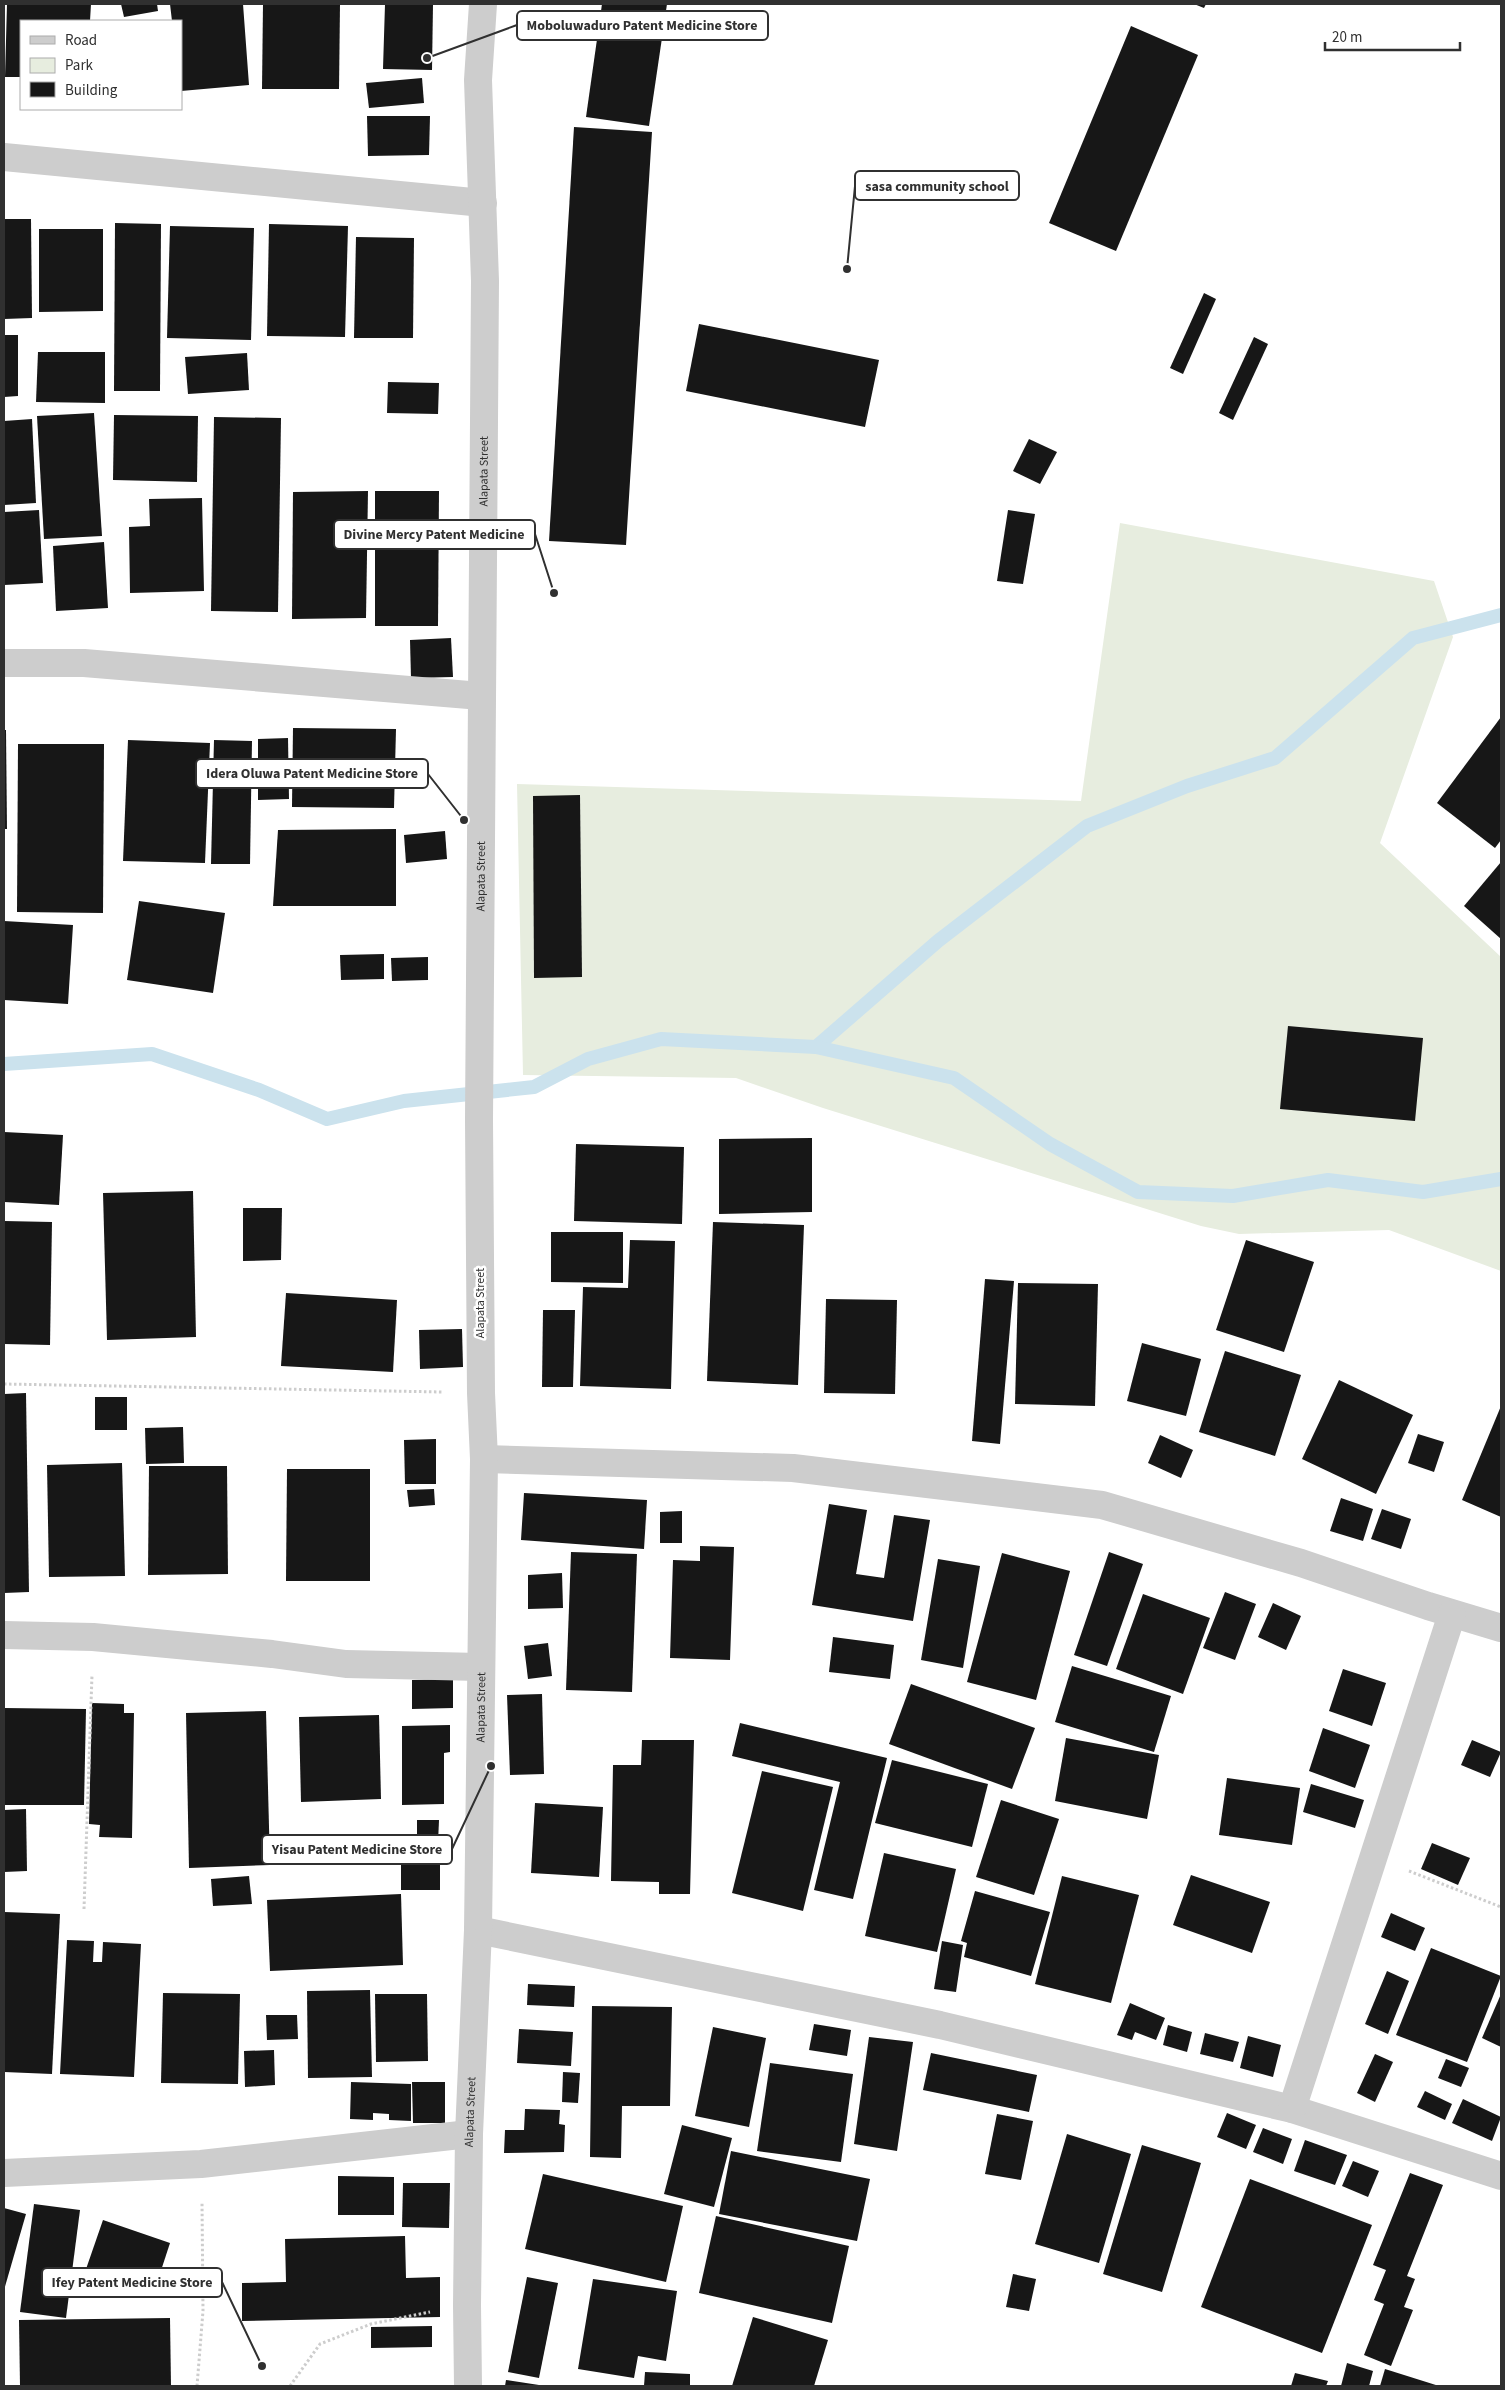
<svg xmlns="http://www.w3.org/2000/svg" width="1505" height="2390" font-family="'Source Sans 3',sans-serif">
	<rect width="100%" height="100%" fill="#fff"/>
	<polygon fill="#e7eddf" points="1120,523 1434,581 1453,637 1380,843 1501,957 1501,1271 1389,1230 1239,1234 1201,1226 823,1108 736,1078 523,1075 517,784 1081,801"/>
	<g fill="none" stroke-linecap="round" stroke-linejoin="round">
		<g stroke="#cbe2ed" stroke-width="14">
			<polyline points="816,1047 938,941 1087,826 1187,786 1275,758 1413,638 1501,615"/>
			<polyline points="4,1064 152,1054 259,1090 327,1119 404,1101 534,1087 588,1059 661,1039 816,1047 954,1078 1050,1144 1138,1192 1233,1196 1328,1180 1423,1192 1501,1179"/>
		</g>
	</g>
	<g fill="#171717">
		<polygon points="7,4 91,4 90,21 21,21 21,77 5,77"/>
		<polygon points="121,4 157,4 158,11 124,17"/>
		<polygon points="170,4 243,4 249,85 181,91 181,21 172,21"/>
		<polygon points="263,4 340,4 339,89 262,89"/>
		<polygon points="385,4 433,4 432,70 383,69"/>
		<polygon points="602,4 667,4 649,126 586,117"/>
		<polygon points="1194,4 1206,4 1204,8"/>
		<polygon points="1131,26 1198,55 1116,251 1049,223"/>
		<polygon points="422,78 424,103 369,108 366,83"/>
		<polygon points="367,116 430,116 429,155 368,156"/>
		<polygon points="574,127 652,132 626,545 549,541"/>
		<polygon points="4,219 31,219 32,318 4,319"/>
		<polygon points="115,223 161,224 160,391 114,391"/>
		<polygon points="269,224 348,226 345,337 267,336"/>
		<polygon points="170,226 254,228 251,340 167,338"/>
		<polygon points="39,229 103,229 103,311 39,312"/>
		<polygon points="356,237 414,238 413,338 354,338"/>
		<polygon points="1204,293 1216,299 1183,374 1170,368"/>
		<polygon points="699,324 879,360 865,427 686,391"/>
		<polygon points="4,335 18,335 18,396 4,397"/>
		<polygon points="1254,337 1268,344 1233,420 1219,413"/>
		<polygon points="38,352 105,352 105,403 36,402"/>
		<polygon points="247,353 249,390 188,394 185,357"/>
		<polygon points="388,382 439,383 438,414 387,413"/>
		<polygon points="94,413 102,536 44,539 37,416"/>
		<polygon points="114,415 198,416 197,482 113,480"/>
		<polygon points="214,417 281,418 278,612 211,611"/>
		<polygon points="32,419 36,503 4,505 4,421"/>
		<polygon points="1029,439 1057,452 1040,484 1013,471"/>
		<polygon points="368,491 366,618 292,619 293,492"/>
		<polygon points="375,491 439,491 438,626 375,626"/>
		<polygon points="202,498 204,591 130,593 129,527 150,526 149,499"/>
		<polygon points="39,510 43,583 4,585 4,512"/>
		<polygon points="1008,510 1035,514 1023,584 997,581"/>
		<polygon points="104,542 108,608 56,611 53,546"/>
		<polygon points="451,638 453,677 411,678 410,640"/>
		<polygon points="1501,717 1501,840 1495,848 1437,803"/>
		<polygon points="293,728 396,729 394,808 292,807"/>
		<polygon points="4,730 6,730 7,829 4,829"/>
		<polygon points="288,738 289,799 258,800 258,739"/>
		<polygon points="128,740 210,743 205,863 123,861"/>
		<polygon points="214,740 252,741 250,864 211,864"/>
		<polygon points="18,744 104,744 103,913 17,912"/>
		<polygon points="580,795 582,977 534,978 533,796"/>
		<polygon points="396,829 396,906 273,906 278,830"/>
		<polygon points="445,831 447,859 406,863 404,835"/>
		<polygon points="1501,862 1501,939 1464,906"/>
		<polygon points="139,901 225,913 213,993 127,980"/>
		<polygon points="4,921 73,925 68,1004 4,1000"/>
		<polygon points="384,954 384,979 341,980 340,955"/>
		<polygon points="428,957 428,980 392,981 391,958"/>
		<polygon points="1288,1026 1423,1038 1415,1121 1280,1109"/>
		<polygon points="4,1132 63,1135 59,1205 4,1202"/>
		<polygon points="812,1138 812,1212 719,1214 719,1139"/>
		<polygon points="576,1144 684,1147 682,1224 574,1221"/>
		<polygon points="193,1191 196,1337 107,1340 103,1193"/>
		<polygon points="243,1208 282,1208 281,1260 243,1261"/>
		<polygon points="4,1221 52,1222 50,1345 4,1344"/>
		<polygon points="713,1222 804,1225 798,1385 707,1381"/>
		<polygon points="551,1232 623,1232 623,1283 551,1282"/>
		<polygon points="630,1240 675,1241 671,1389 580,1386 583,1287 628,1288"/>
		<polygon points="1246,1240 1314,1262 1284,1352 1216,1330"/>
		<polygon points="985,1279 1014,1281 1000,1444 972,1441"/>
		<polygon points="1018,1283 1098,1284 1095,1406 1015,1404"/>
		<polygon points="286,1293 397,1300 393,1372 281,1366"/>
		<polygon points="826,1299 897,1300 895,1394 824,1393"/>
		<polygon points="543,1310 575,1310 573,1387 542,1387"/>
		<polygon points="462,1329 463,1367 420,1369 419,1330"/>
		<polygon points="1142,1343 1201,1359 1186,1416 1127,1401"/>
		<polygon points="1225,1351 1301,1375 1275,1456 1199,1432"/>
		<polygon points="1339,1380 1413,1415 1376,1494 1302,1459"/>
		<polygon points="26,1393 29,1592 4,1593 4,1394"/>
		<rect x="95" y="1397" width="32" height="33"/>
		<polygon points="1501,1406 1501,1517 1462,1500"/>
		<polygon points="183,1427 184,1463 146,1464 145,1428"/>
		<polygon points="1418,1434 1444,1442 1434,1472 1408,1463"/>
		<polygon points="1160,1435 1193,1450 1181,1478 1148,1463"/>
		<polygon points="436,1439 436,1484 405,1484 404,1440"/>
		<polygon points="122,1463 125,1576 49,1577 47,1465"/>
		<polygon points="149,1466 227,1466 228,1574 148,1575"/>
		<polygon points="287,1469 370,1469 370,1581 286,1581"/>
		<polygon points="434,1489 435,1505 409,1507 407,1490"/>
		<polygon points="524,1493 647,1500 644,1549 521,1540"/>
		<polygon points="1341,1498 1373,1509 1363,1541 1330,1531"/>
		<polygon points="829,1504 867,1510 856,1574 884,1578 894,1515 930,1520 913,1621 812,1605"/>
		<polygon points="1382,1509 1411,1519 1401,1549 1371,1539"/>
		<polygon points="682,1511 682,1543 660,1543 660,1512"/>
		<polygon points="700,1546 734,1547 730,1660 670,1658 673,1560 700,1561"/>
		<polygon points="571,1552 637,1554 632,1692 566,1690"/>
		<polygon points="1109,1552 1143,1564 1107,1666 1074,1655"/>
		<polygon points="1002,1553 1070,1571 1036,1700 967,1682"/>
		<polygon points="938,1559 980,1566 963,1668 921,1660"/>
		<polygon points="562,1573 563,1608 528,1609 528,1575"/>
		<polygon points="1225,1592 1256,1604 1235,1660 1203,1648"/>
		<polygon points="1143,1594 1210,1618 1183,1694 1116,1669"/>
		<polygon points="1273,1603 1301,1616 1286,1650 1258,1637"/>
		<polygon points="833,1637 894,1645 890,1679 829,1672"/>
		<polygon points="548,1643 552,1676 528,1679 524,1646"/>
		<polygon points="1072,1666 1171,1696 1154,1752 1055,1722"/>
		<polygon points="1343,1669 1386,1683 1372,1726 1329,1711"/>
		<polygon points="453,1679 453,1708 412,1709 412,1680"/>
		<polygon points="911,1684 1035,1728 1012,1789 889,1744"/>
		<polygon points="542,1694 544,1774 510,1775 507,1695"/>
		<polygon points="92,1703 124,1704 124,1713 134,1713 132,1838 99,1837 100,1825 89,1824"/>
		<polygon points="4,1708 86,1709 84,1805 4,1805"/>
		<polygon points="266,1711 270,1865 189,1868 186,1713"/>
		<polygon points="379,1715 381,1799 301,1802 299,1717"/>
		<polygon points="740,1723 887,1758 853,1899 814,1890 840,1782 732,1756"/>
		<polygon points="450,1725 450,1752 444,1753 444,1804 402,1805 402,1726"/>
		<polygon points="1323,1728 1370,1745 1355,1788 1309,1771"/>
		<polygon points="1066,1738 1159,1755 1147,1819 1055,1801"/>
		<polygon points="642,1740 694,1740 690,1894 659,1894 659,1882 611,1881 613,1765 641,1765"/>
		<polygon points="1472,1740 1501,1752 1490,1777 1461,1765"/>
		<polygon points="892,1760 988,1784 972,1847 875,1823"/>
		<polygon points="762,1771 833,1787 803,1911 732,1893"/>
		<polygon points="1227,1778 1300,1788 1292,1845 1219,1835"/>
		<polygon points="1311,1784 1364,1800 1355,1828 1303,1812"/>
		<polygon points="1001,1800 1059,1819 1034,1895 976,1877"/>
		<polygon points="535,1803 603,1807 599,1877 531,1873"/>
		<polygon points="26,1809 27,1871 4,1872 4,1810"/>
		<polygon points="417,1820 439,1820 438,1843 417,1842"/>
		<polygon points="1432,1843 1470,1858 1458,1885 1421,1869"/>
		<polygon points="440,1846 440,1890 401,1890 401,1847"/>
		<polygon points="884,1853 956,1869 937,1952 865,1936"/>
		<polygon points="1191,1875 1270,1902 1252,1953 1173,1925"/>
		<polygon points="249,1876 252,1904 213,1906 211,1879"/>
		<polygon points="1062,1876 1139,1895 1111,2003 1035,1984"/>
		<polygon points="975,1891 1050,1912 1031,1976 964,1957 967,1943 961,1941"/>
		<polygon points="401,1894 403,1965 270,1971 267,1900"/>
		<polygon points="4,1912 60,1914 52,2074 4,2072"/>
		<polygon points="1391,1913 1425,1928 1415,1951 1381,1937"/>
		<polygon points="67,1940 94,1941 93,1962 102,1962 103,1942 141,1944 134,2077 60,2074"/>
		<polygon points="942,1941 963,1945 956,1992 934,1989"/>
		<polygon points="1431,1948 1501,1976 1467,2062 1396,2035"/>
		<polygon points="1387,1971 1409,1981 1388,2034 1365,2024"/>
		<polygon points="528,1984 575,1986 574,2007 527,2005"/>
		<polygon points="370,1990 372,2077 308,2078 307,1991"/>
		<polygon points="163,1993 240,1994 238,2084 161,2083"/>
		<polygon points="375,1994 427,1994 428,2061 376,2062"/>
		<polygon points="1501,1994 1501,2047 1482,2038"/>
		<polygon points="1130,2003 1165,2018 1156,2040 1135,2032 1132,2040 1117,2035"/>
		<polygon points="592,2006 672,2007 670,2106 622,2106 621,2158 590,2157"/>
		<polygon points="266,2015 297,2015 298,2039 267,2040"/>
		<polygon points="814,2024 851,2030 847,2056 809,2050"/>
		<polygon points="1168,2025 1192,2032 1187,2052 1163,2045"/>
		<polygon points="713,2027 766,2038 749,2127 695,2116"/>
		<polygon points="519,2029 573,2032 571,2066 517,2063"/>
		<polygon points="1205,2033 1239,2042 1233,2062 1200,2054"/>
		<polygon points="1248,2036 1281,2045 1273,2077 1240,2068"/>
		<polygon points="869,2037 913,2042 897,2151 854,2144"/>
		<polygon points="274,2050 275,2085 245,2087 244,2051"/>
		<polygon points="931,2053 1037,2075 1029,2112 923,2090"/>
		<polygon points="1375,2054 1393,2062 1375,2102 1357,2093"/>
		<polygon points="1446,2059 1469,2068 1461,2087 1438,2078"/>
		<polygon points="770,2063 853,2074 841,2162 757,2151"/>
		<polygon points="563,2072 580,2073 578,2103 562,2102"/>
		<polygon points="351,2082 411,2084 411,2121 389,2120 389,2114 373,2113 373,2120 350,2119"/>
		<polygon points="412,2082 445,2082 445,2123 413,2123"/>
		<polygon points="1425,2091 1452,2104 1445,2120 1417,2107"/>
		<polygon points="1463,2099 1501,2117 1492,2141 1452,2123"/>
		<polygon points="525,2109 560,2110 559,2124 565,2125 564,2152 504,2153 505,2130 524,2130"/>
		<polygon points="1227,2113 1256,2125 1246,2149 1217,2137"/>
		<polygon points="997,2114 1033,2121 1021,2180 985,2174"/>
		<polygon points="682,2125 732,2138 714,2207 664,2194"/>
		<polygon points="1263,2128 1292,2139 1283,2164 1253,2152"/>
		<polygon points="1067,2134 1131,2154 1099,2263 1035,2244"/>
		<polygon points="1305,2140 1347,2155 1335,2185 1294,2171"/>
		<polygon points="1142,2145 1201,2163 1162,2292 1103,2274"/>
		<polygon points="731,2151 870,2179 857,2241 719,2214"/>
		<polygon points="1353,2161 1379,2171 1368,2197 1342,2186"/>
		<polygon points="1410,2173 1443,2185 1407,2276 1415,2279 1404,2307 1413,2310 1391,2366 1364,2355 1384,2304 1374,2300 1386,2270 1373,2265"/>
		<polygon points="543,2174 683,2206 666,2282 525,2249"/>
		<polygon points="338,2176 394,2177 394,2215 338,2215"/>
		<polygon points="1250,2179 1372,2225 1322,2353 1201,2307"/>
		<polygon points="403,2183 450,2183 449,2228 402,2227"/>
		<polygon points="34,2204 80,2210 66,2318 20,2312"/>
		<polygon points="4,2208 26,2214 4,2290"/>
		<polygon points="716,2216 849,2246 832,2323 699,2293"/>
		<polygon points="103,2220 170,2243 153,2295 85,2272"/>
		<polygon points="405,2236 406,2278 440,2277 440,2317 242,2321 242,2283 286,2282 285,2239"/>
		<polygon points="1013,2274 1036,2279 1029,2311 1006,2307"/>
		<polygon points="527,2277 558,2283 539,2378 508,2372"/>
		<polygon points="593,2279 677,2291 666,2361 638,2356 634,2378 578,2369"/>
		<polygon points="753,2317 828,2340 814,2386 732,2386"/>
		<polygon points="170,2318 171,2386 20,2386 19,2320"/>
		<polygon points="432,2326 432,2347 371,2348 371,2327"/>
		<polygon points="1347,2363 1373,2371 1369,2386 1341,2386"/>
		<polygon points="1385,2369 1439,2386 1380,2386"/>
		<polygon points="645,2372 690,2374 690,2386 644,2386"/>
		<polygon points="1295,2373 1328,2381 1326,2386 1291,2386"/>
		<polygon points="506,2380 539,2385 539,2386 505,2386"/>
	</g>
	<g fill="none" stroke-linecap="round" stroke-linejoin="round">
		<g stroke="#cdcdcd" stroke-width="3" stroke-dasharray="2.5 2.5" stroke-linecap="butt">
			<polyline points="4,1384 443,1392"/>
			<polyline points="1409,1871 1501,1907"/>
			<polyline points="84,1909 92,1675"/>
			<polyline points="197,2386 203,2311 202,2202"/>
			<polyline points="290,2386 320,2344 371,2324 430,2312"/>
		</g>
		<g stroke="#cdcdcd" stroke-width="28">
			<polyline points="4,157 483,203"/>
			<polyline points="4,663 84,663 481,696"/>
			<polyline points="484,1459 793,1468 1102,1505 1301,1563 1428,1606 1501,1628"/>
			<polyline points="4,1635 93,1637 272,1654 346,1664 480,1667"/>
			<polyline points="478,1930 940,2025 1292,2109 1501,2176"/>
			<polyline points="1292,2109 1452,1614"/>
			<polyline points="4,2173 201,2164 469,2134"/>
			<path id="s1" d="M468,2386L467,2305L469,2134L478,1930L484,1459L481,1393L479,1120L485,281L478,80L483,4"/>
		</g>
	</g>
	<g text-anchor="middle" stroke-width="5" stroke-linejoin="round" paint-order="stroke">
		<g font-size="12" fill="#303030" stroke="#fff">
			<text dy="4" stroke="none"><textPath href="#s1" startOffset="1915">Alapata Street</textPath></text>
			<text dy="4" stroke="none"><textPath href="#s1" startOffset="1510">Alapata Street</textPath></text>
			<text transform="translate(480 1303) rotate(-90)" y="4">Alapata Street</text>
			<text dy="4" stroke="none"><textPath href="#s1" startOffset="679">Alapata Street</textPath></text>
			<text dy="4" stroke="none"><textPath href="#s1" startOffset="274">Alapata Street</textPath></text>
		</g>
	</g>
	<path fill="none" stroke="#303030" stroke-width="2" d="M427 58L517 25M847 269L855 186M554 593L535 534M464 820L428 774M491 1766L452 1849M262 2366L222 2282"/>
	<g fill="#303030" stroke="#fff" stroke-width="2">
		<circle cx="427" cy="58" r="5"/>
		<circle cx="847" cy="269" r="5"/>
		<circle cx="554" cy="593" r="5"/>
		<circle cx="464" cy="820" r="5"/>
		<circle cx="491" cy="1766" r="5"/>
		<circle cx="262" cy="2366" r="5"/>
	</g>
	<g fill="#fff" stroke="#303030" stroke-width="2">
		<rect x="517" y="11" width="251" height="29" rx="5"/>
		<rect x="855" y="171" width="164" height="29" rx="5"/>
		<rect x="334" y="520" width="201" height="29" rx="5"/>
		<rect x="196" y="759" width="232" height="29" rx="5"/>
		<rect x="262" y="1835" width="190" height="29" rx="5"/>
		<rect x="42" y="2268" width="180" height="29" rx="5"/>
	</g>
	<g font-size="14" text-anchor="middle" font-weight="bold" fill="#303030">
		<text x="642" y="30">Moboluwaduro Patent Medicine Store</text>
		<text x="937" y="191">sasa community school</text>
		<text x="434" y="539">Divine Mercy Patent Medicine</text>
		<text x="312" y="778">Idera Oluwa Patent Medicine Store</text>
		<text x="357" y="1854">Yisau Patent Medicine Store</text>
		<text x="132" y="2287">Ifey Patent Medicine Store</text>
	</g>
	<rect width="1505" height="2390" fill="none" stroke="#303030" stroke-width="10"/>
	<rect x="20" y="20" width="162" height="90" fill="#ffffff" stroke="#acacac"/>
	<rect x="30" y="36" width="25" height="8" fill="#cdcdcd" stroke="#acacac"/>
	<text x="65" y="45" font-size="15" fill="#303030">Road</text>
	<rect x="30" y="58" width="25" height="15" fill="#e7eddf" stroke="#acacac"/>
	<text x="65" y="70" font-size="15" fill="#303030">Park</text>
	<rect x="30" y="82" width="25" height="15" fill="#171717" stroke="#acacac"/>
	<text x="65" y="95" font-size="15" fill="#303030">Building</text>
	<path d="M1325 42v8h135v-8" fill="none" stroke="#303030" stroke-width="2.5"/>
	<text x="1332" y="42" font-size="15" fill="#303030" stroke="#ffffff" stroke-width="4" paint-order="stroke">20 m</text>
</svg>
